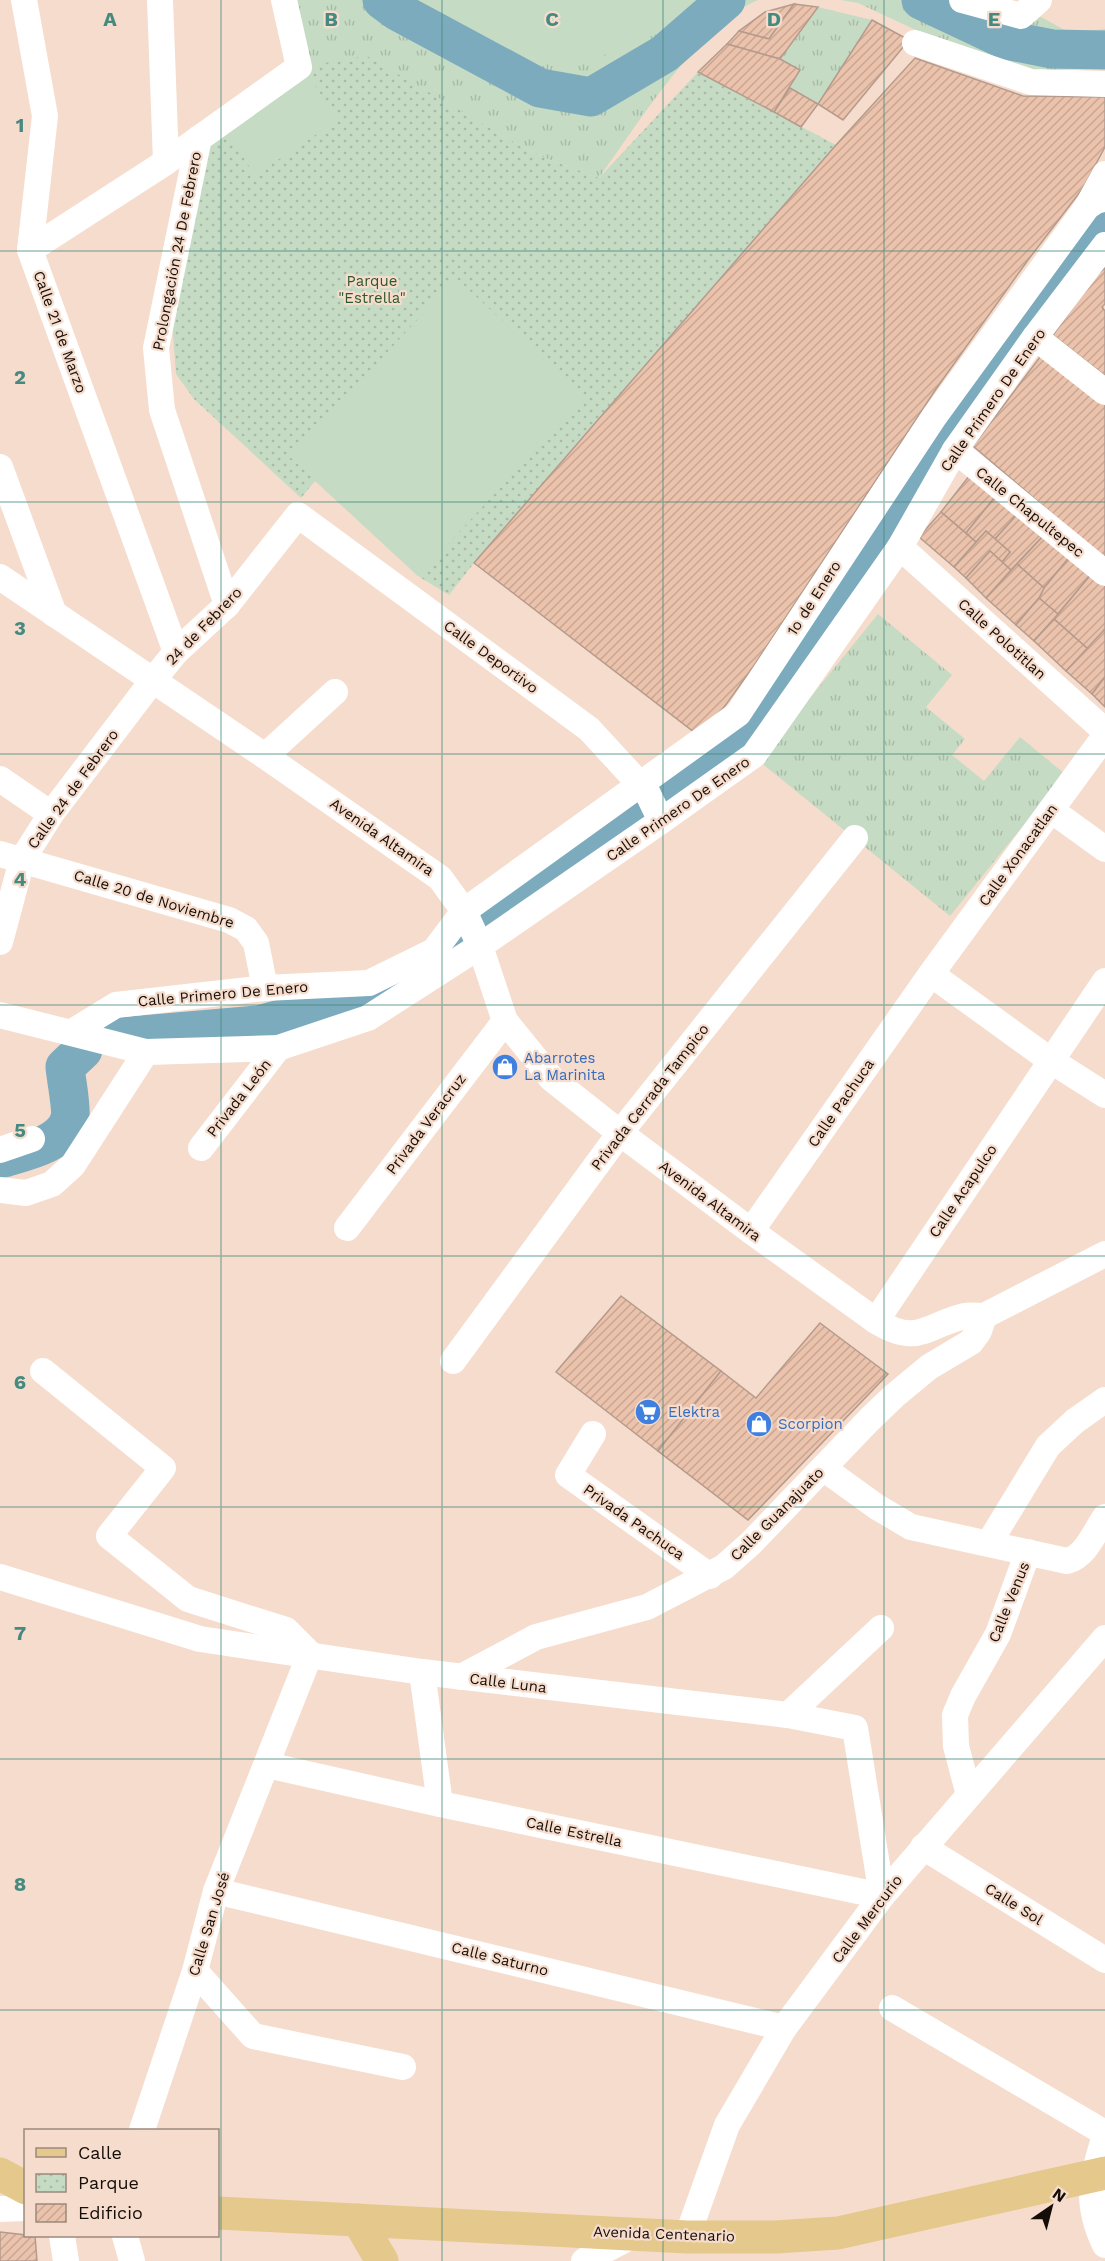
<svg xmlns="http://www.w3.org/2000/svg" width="1105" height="2261" font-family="'Work Sans',sans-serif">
	<defs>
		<pattern id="grass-tufts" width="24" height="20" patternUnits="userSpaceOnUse" patternTransform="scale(1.5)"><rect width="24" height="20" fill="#c6dbc4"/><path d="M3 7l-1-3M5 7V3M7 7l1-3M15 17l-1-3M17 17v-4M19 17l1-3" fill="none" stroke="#a9bba7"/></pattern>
		<pattern id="park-dots" width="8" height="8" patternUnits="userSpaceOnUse" patternTransform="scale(1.5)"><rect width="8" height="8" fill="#c6dbc4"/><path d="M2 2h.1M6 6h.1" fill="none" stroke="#a9bba7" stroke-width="1.8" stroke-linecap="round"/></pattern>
		<pattern id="building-hatch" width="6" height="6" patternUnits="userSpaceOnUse" patternTransform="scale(1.5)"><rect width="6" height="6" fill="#ebc2ab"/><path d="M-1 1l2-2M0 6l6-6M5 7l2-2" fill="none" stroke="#c9a692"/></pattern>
	</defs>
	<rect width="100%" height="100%" fill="#f6dccc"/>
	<g fill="url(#grass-tufts)">
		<path d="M284,0H419L509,55L538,58L658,33L708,0H758C700,23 636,127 599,178L730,269L598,178L545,158L519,145L367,57L299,67Z"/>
		<polygon points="841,0 938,0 977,16 1041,17 1070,33 1105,29 1105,65 1038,72 918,31 858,3"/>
		<polygon points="818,7 872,20 818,104 790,88 800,70 780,59"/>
		<polygon points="878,614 952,675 926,707 965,739 952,755 984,781 1020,737 1065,774 950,916 759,761"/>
	</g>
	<polygon fill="url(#park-dots)" points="367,56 519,145 545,158 599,178 698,72 836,145 474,563 449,595 418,576 315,481 301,498 194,399 176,374 169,283 199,138 299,67"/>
	<g fill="#c6dbc4">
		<polygon points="419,0 708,0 658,33 587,62 565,64 538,58 509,56"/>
		<polygon points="308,75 338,120 255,175 225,130"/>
		<polygon points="456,278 585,397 418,576 290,457"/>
	</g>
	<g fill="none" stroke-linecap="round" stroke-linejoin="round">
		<g stroke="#7cabbd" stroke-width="39">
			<polyline points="382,0 397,11 540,88 591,97 664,54 726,0"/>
			<polyline points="921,0 1006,40 1052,49 1105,50"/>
			<polyline points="119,1037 258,1025 394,988 456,945 487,915 653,803 753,741 941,444 1104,218"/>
			<path d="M0,1159C22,1152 64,1145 70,1118C72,1108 66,1079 65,1067L83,1050"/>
		</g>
	</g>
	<g fill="url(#building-hatch)" stroke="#b49b8d" stroke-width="1.5">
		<polygon points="794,4 769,39 739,31 765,12"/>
		<polygon points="794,4 818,7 780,59 727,44 739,31 769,39"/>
		<polygon points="872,20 909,40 843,120 818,104"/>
		<polygon points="727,44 780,59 800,70 774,112 698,72"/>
		<polygon points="915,58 1023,96 1105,97 1105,147 1083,188 1028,260 936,389 755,664 715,720 694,732 474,563 836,145"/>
		<polygon points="790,88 818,104 801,127 774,112"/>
		<polygon points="1105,268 1105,304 1102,307 1105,311 1105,376 1053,335 1096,275"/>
		<polygon points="1043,353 1105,400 1105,559 973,446"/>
		<polygon points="973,471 999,492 966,533 941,512"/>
		<polygon points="999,492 1021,510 995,539 986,531 976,542 966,533"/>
		<polygon points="1021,510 1046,533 1011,570 1002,562 1010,552 995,539"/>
		<polygon points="941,512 976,542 954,567 919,537"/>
		<polygon points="986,531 1010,552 1002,562 990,551 966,578 954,567"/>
		<polygon points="1046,533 1072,554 1044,588 1017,564"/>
		<polygon points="990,551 1011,570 986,598 966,578"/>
		<polygon points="1072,554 1093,572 1058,614 1039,598 1044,588"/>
		<polygon points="1017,564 1044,588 1039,598 1016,625 986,598"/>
		<polygon points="1093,572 1105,582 1105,629 1088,649 1054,619"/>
		<polygon points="1039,598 1058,614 1034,641 1016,625"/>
		<polygon points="1054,619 1088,649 1066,671 1034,641"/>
		<polygon points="1105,629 1105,677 1092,694 1066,671"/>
		<polygon points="1105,677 1105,707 1092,694"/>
		<polygon points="621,1296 721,1371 658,1451 556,1372"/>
		<polygon points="820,1323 888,1374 748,1520 658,1451 721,1371 756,1398"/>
		<polygon points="0,2232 35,2236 37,2261 0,2261"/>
	</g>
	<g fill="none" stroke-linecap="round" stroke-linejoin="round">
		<g stroke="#fff" stroke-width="26">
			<polyline points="24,0 45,116 30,250 176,652"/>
			<polyline points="160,0 166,162"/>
			<polyline points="962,0 1021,16 1039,0"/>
			<polyline points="915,43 1031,82 1105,84"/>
			<polyline points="199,138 156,348 162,410 227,605"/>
			<polyline points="1087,207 1105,174"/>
			<polyline points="30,250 166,162 299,67 284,0"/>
			<polyline points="1035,337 1105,392"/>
			<polyline points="955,450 1105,573"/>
			<polyline points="0,467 54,614"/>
			<polyline points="900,547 1105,731"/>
			<path d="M0,577L265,756L440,878L464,911L480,946L505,1021L552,1079L620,1133L751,1231L876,1321C918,1347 926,1325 965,1316C971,1315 978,1316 984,1316L1105,1254"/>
			<polyline points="265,756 335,692"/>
			<polyline points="0,779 51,814"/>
			<polyline points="1051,810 1105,849"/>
			<polyline points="0,854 229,920 246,929 256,943 265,988"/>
			<polyline points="0,942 22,860 51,814 153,680 176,652 227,605 298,515 589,729 647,792 661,821"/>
			<polyline points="931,974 1050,1060 1105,1095"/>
			<polyline points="0,1015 146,1052 278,1048 368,1018 480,946 661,821 754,755 900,547 955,450 1035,337 1105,245"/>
			<polyline points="72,1032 116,1005 265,988 369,983 434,951 464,911 738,714 934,417 1087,207 1096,201 1103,199"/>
			<polyline points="201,1148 278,1048"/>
			<polyline points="0,1150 32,1139"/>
			<polyline points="0,1190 26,1193 52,1184 73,1165 146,1052"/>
			<polyline points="347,1228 505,1021"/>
			<polyline points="751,1231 931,974 1105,736"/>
			<polyline points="876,1321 1105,981"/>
			<polyline points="453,1361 620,1133 855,838"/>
			<polyline points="43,1371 163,1468 109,1536 188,1599 286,1630 310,1654 216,1891 195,1971 142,2130"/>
			<polyline points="593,1434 568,1475 710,1576"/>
			<path d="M823,1468L877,1507L911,1527L1067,1561C1086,1556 1094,1533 1105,1517"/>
			<polyline points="989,1543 1048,1446 1075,1421 1105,1400"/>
			<polyline points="0,1577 200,1639 422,1672 788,1715 855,1728 882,1896 440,1804 267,1765"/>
			<polyline points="422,1672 440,1804"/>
			<polyline points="461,1677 536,1637 647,1607 724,1567 751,1543 870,1419 894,1396 929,1367 971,1342 979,1331 984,1316"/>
			<polyline points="788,1715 881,1628"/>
			<polyline points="969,1795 956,1746 955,1715 963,1696 998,1634 1028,1552"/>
			<polyline points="923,1847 1105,1960"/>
			<polyline points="216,1891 784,2028"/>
			<polyline points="195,1971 253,2036 403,2067"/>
			<polyline points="892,2008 1105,2133"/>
			<path d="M1105,2135C1092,2179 1084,2201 1105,2245"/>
			<polyline points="0,2209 26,2208"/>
			<polyline points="62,2236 66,2261"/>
			<polyline points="125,2236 132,2261"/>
			<polyline points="687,2237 727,2125 784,2028 882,1896 1105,1638"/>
			<polyline points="584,2261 636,2234"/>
		</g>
		<g stroke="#e5c88b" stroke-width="33">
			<polyline points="0,2174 26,2188"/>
			<polyline points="218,2213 687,2237 776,2237 838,2233 1105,2173"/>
			<polyline points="358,2220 382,2261"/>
		</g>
	</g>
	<path fill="none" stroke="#458a80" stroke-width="1.5" stroke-opacity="0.55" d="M221,0V2261M442,0V2261M663,0V2261M884,0V2261M0,251H1105M0,502H1105M0,754H1105M0,1005H1105M0,1256H1105M0,1507H1105M0,1759H1105M0,2010H1105"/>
	<defs>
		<symbol id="shop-disc" viewBox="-11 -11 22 22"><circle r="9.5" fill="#3f7fe0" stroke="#f6dccc"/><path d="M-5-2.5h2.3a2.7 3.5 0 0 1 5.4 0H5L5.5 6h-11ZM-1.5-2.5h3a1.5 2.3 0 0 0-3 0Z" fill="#fff"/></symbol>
		<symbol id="supermarket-disc" viewBox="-11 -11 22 22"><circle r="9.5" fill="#3f7fe0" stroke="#f6dccc"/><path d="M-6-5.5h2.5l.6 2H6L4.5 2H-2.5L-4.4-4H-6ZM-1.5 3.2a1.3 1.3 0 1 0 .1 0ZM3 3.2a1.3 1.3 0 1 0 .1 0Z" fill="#fff"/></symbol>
	</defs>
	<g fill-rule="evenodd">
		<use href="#shop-disc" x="490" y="1052" width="30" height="30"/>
		<use href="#supermarket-disc" x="633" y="1397" width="30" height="30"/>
		<use href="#shop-disc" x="744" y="1409" width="30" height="30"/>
	</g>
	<g text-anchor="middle" stroke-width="4.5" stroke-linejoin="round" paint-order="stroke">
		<g font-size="15" fill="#150d08" stroke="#f6dccc">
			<text transform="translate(177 251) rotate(-79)" y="5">Prolongación 24 De Febrero</text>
			<text transform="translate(60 332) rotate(70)" y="5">Calle 21 de Marzo</text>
			<text transform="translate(993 400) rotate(-55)" y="5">Calle Primero De Enero</text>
			<text transform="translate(1030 512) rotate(39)" y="5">Calle Chapultepec</text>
			<text transform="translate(814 598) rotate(-57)" y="5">1o de Enero</text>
			<text transform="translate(204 626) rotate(-46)" y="5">24 de Febrero</text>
			<text transform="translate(1002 639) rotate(42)" y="5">Calle Polotitlan</text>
			<text transform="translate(491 657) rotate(36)" y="5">Calle Deportivo</text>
			<text transform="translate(73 789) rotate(-54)" y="5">Calle 24 de Febrero</text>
			<text transform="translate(678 809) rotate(-35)" y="5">Calle Primero De Enero</text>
			<text transform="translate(382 837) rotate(35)" y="5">Avenida Altamira</text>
			<text transform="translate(1018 855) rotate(-54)" y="5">Calle Xonacatlan</text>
			<text transform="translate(154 899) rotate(17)" y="5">Calle 20 de Noviembre</text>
			<text transform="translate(223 994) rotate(-5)" y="5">Calle Primero De Enero</text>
			<text transform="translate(650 1097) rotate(-52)" y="5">Privada Cerrada Tampico</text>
			<text transform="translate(239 1098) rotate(-52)" y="5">Privada León</text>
			<text transform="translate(841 1103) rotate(-55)" y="5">Calle Pachuca</text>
			<text transform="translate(426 1124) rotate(-53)" y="5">Privada Veracruz</text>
			<text transform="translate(963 1191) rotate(-56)" y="5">Calle Acapulco</text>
			<text transform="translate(710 1201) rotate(37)" y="5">Avenida Altamira</text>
			<text transform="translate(777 1514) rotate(-45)" y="5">Calle Guanajuato</text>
			<text transform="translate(634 1522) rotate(35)" y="5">Privada Pachuca</text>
			<text transform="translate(1009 1602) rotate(-68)" y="5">Calle Venus</text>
			<text transform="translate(508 1683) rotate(7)" y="5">Calle Luna</text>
			<text transform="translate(574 1832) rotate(12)" y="5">Calle Estrella</text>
			<text transform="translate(1014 1904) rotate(32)" y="5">Calle Sol</text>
			<text transform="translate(867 1919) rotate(-53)" y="5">Calle Mercurio</text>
			<text transform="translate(209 1924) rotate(-73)" y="5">Calle San José</text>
			<text transform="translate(500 1959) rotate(14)" y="5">Calle Saturno</text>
			<text transform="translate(664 2234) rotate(2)" y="5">Avenida Centenario</text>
		</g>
		<g font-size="15" fill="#2d592c" stroke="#f6dccc">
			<text x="372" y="286">Parque<tspan x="372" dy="17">"Estrella"</tspan></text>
		</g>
		<g font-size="15" fill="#366cbe" stroke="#f6dccc" text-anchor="start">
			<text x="524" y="1063">Abarrotes<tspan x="524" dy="17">La Marinita</tspan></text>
			<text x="668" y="1417">Elektra</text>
			<text x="778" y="1429">Scorpion</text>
		</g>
	</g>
	<g font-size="20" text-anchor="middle" font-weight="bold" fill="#458a80" stroke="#f6dccc" stroke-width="4.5" stroke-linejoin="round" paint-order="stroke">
		<text x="110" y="26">A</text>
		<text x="331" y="26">B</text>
		<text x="552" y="26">C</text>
		<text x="774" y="26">D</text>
		<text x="994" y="26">E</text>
		<text x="20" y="132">1</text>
		<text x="20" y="384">2</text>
		<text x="20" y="635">3</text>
		<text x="20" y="886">4</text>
		<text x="20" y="1137">5</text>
		<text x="20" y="1389">6</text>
		<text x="20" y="1640">7</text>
		<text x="20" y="1891">8</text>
	</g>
	<rect x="24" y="2129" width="195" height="108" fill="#f6dccc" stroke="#9c897e" stroke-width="1.5"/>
	<rect x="36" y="2148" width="30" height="9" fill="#e5c88b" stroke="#9c897e" stroke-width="1.5"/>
	<text x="78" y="2159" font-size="18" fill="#150d08">Calle</text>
	<rect x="36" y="2174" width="30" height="18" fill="url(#park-dots)" stroke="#9c897e" stroke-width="1.5"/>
	<text x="78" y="2189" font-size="18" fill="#150d08">Parque</text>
	<rect x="36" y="2204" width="30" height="18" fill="url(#building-hatch)" stroke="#9c897e" stroke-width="1.5"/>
	<text x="78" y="2219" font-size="18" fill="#150d08">Edificio</text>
	<g transform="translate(1051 2207) rotate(35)" stroke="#f6dccc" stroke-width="4.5" paint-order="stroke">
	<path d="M0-4.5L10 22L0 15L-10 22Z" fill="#150d08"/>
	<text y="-9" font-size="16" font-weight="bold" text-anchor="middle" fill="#150d08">N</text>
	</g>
</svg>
